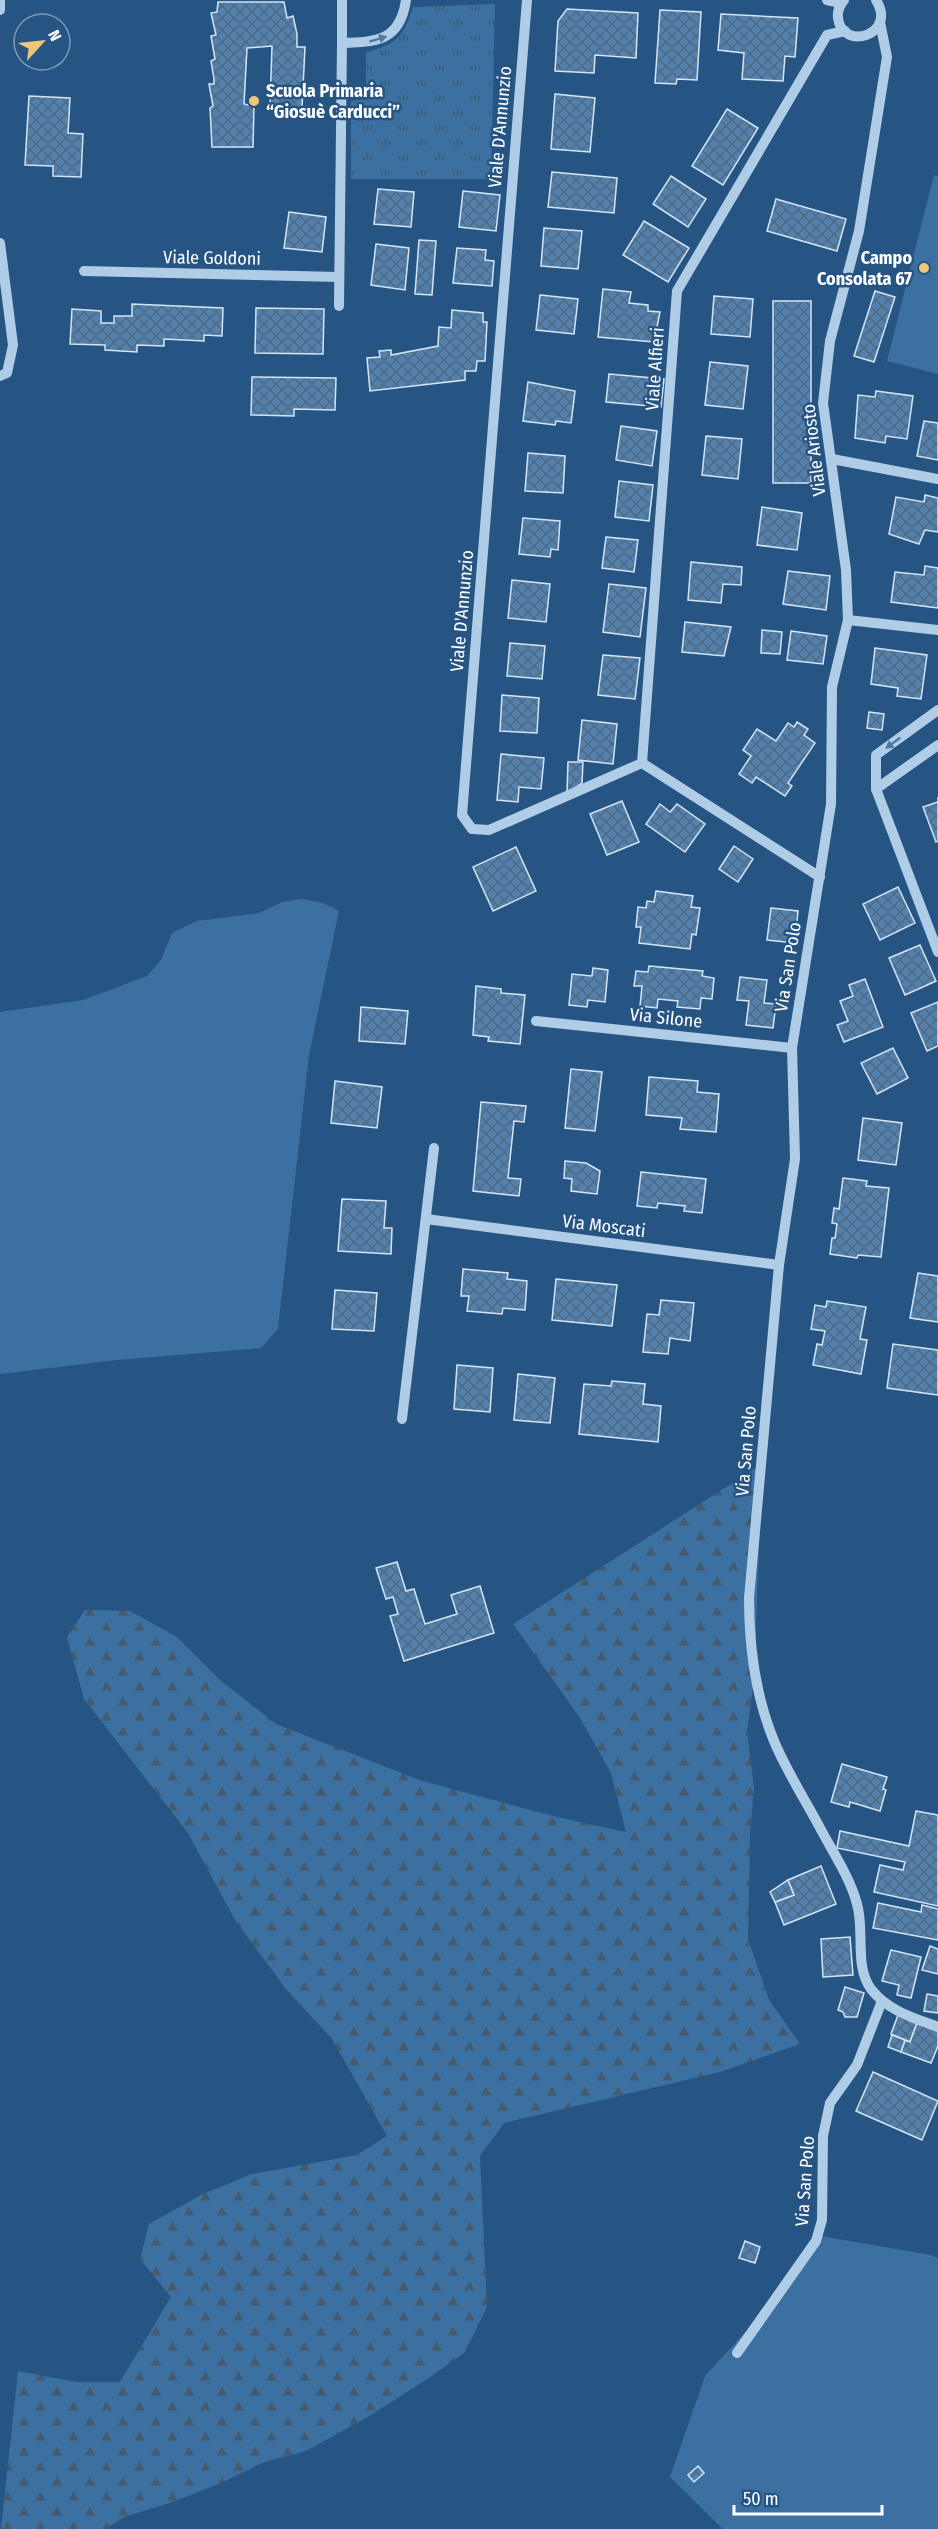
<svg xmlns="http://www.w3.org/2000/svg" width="938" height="2529" font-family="'Fira Sans Condensed',sans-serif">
	<defs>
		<pattern id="forest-firs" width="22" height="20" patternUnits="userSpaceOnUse" patternTransform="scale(1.5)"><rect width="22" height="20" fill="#3b70a0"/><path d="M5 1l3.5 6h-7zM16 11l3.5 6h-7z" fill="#455a6e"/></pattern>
		<pattern id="park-tufts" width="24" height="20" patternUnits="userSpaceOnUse" patternTransform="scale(1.5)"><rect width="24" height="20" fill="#3b70a0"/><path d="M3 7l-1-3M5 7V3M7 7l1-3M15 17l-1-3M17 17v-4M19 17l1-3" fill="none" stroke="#455a6e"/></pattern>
		<pattern id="building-cross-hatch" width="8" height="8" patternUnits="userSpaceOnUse" patternTransform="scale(1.5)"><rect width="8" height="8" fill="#5381ae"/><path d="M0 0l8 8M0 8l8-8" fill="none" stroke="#506982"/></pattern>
	</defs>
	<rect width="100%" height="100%" fill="#265584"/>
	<g fill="#3b70a0">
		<polygon points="934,175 938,176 938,374 887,361"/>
		<polygon points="302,899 323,903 339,911 309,1055 278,1329 261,1348 117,1360 0,1374 0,1012 83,1000 147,976 161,960 172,933 197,921 259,913 282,902"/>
		<polygon points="815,2235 931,2255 938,2258 938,2529 723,2529 670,2477 705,2376 760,2316"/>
	</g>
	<polygon fill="url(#forest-firs)" points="762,1464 754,1678 747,1731 754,1788 750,1833 748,1939 769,2000 800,2044 720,2072 504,2123 480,2156 487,2307 465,2352 429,2378 369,2416 306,2451 264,2462 221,2483 173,2502 124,2517 105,2529 1,2529 18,2371 76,2382 120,2382 171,2297 140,2259 149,2224 201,2195 252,2174 357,2155 387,2136 332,2039 285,1988 235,1920 188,1833 84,1699 67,1637 85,1610 130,1611 177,1637 221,1681 276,1724 422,1781 557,1817 626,1832 611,1773 580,1718 513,1624"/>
	<path fill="url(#park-tufts)" d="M495,4L491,179H351V101L366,99V52C396,45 404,36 413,7Z"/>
	<g fill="url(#building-cross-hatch)" stroke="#d3e5f6" stroke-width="1.5">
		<polygon points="218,2 284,2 287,18 293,16 297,34 297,47 305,47 302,108 270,106 272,46 247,48 244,104 254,106 253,147 212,147 210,108 213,106 209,84 214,84 214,79 211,61 215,59 211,36 216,35 211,13 217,12"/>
		<polygon points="567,9 638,13 636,58 595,55 594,73 555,71 558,21"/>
		<polygon points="660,10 701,12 697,80 677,79 676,84 655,83"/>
		<polygon points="721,14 798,18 795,57 785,56 783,81 742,79 744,53 718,50"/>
		<polygon points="555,94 595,98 590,152 551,149"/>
		<polygon points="29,96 70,98 68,133 83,134 81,177 53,176 53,166 25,165"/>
		<polygon points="727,109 758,128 723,185 692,166"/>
		<polygon points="552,172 617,178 614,213 548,207"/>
		<polygon points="671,176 706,199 688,227 653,204"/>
		<polygon points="378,189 414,192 411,227 374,224"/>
		<polygon points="463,191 500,195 496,231 459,227"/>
		<polygon points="776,199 846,219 837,251 767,231"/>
		<polygon points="289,212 326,217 322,252 284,248"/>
		<polygon points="644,221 689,248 668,282 623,255"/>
		<polygon points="544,228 582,231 578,269 541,266"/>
		<polygon points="419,240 436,241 432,295 415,294"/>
		<polygon points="376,244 409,248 405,290 371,285"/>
		<polygon points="457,248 486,250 485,260 494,261 492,286 453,283"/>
		<polygon points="603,289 631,292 629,303 648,305 648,311 660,312 654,342 598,337"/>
		<polygon points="875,291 895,297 874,362 854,356"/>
		<polygon points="540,295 578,299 574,334 536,330"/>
		<polygon points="714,296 753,299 750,337 711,334"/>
		<rect x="773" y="301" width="38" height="182"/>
		<polygon points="132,304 223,308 222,336 204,335 204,341 164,339 164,346 137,345 137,352 105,350 105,345 70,344 72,309 101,311 101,323 114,323 114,316 132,316"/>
		<polygon points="256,308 324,309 323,354 255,353"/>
		<polygon points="452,310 483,313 483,322 487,322 485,361 477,361 476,371 465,371 465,380 370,391 367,358 380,357 379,351 391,350 391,355 438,346 439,327 451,328"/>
		<polygon points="710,362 748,366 743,409 705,405"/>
		<polygon points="609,374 664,379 661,407 606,402"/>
		<polygon points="252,377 336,378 335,410 294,409 294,416 251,415"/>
		<polygon points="528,382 575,391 571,423 556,421 555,425 523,421"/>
		<polygon points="876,391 913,396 907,439 886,436 885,443 855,438 858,395 875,397"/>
		<polygon points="924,421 938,423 938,460 917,456"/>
		<polygon points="621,426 657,431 652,466 616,460"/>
		<polygon points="706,436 742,439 738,479 702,475"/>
		<polygon points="528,453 565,456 563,493 525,491"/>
		<polygon points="619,481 653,485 649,521 615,517"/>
		<polygon points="925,495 938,498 938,532 925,530 919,544 889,534 896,497 924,502"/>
		<polygon points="762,507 802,513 797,550 757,545"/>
		<polygon points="523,518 560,521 558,550 551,549 550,557 519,554"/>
		<polygon points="606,537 638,540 634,572 602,568"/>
		<polygon points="691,562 742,567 741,585 723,584 721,603 688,600"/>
		<polygon points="925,566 938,568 938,608 891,602 895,572 924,575"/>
		<polygon points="788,571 830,576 826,610 783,604"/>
		<polygon points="512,580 550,584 546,622 508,618"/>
		<polygon points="609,584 646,588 640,637 603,632"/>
		<polygon points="685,622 731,627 724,656 682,652"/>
		<polygon points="762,630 782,632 780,654 761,653"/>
		<polygon points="791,631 827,636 823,664 787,660"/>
		<polygon points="510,643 545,646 542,679 507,676"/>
		<polygon points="875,648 927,655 921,699 897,696 898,688 871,684"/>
		<polygon points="603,655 640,658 635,699 598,695"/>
		<polygon points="502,695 539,698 537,733 500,731"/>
		<polygon points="869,712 884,714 882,730 867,728"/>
		<polygon points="582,720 617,724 613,764 578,760"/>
		<polygon points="797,722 808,729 804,735 815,743 788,783 792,786 785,796 756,777 752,783 739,774 751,756 743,750 757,729 776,741 788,723 794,727"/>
		<polygon points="501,754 544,758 541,789 519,787 518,802 497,800"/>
		<polygon points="568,762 583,762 582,783 567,793"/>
		<polygon points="938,797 938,841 936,842 923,807 938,802"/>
		<polygon points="622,801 639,842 607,855 590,814"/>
		<polygon points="660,804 670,812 677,804 705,824 685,852 646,824"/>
		<polygon points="734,846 753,859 738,882 719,869"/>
		<polygon points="516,847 536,891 493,911 473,867"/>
		<polygon points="898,887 915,923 880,940 863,904"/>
		<polygon points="656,891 693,896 691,907 700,908 696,935 692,934 690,949 639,943 641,927 636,927 638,907 646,908 647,901 654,902"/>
		<polygon points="771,908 798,911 795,943 767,940"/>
		<polygon points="920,945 936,981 905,995 889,958"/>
		<polygon points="649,966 703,971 702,976 714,978 712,999 701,998 700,1009 677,1007 678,1001 658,999 657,1008 640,1006 642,986 634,986 636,971 648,972"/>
		<polygon points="593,968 608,970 605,1002 588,1000 587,1007 569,1005 572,974 592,976"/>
		<polygon points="740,977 767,980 764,1003 776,1004 773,1028 746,1025 749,1001 737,1000"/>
		<polygon points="865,979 883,1027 844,1042 837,1025 848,1021 840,1001 853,996 849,985"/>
		<polygon points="476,986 501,989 501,993 525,995 520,1044 488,1041 489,1037 473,1035"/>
		<polygon points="938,1002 938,1046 927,1051 911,1013"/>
		<polygon points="361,1007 408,1011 405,1044 359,1041"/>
		<polygon points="893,1048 908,1078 877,1094 861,1063"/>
		<polygon points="571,1069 602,1072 595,1131 565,1128"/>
		<polygon points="649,1077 698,1081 697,1092 719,1094 716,1132 680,1129 682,1118 646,1115"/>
		<polygon points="335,1081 382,1087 377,1128 331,1123"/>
		<polygon points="481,1102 526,1106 524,1122 514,1121 508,1178 521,1179 519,1196 473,1191"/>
		<polygon points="863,1118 902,1123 896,1165 858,1160"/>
		<polygon points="565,1161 586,1163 600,1171 597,1194 571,1191 572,1179 564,1178"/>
		<polygon points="641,1172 706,1179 702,1213 684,1211 685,1206 658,1203 657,1208 637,1206"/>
		<polygon points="843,1178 867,1181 866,1186 889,1188 881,1257 858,1255 857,1258 830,1254 832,1238 835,1238 837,1224 832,1223 834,1208 839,1209"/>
		<polygon points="342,1199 386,1201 384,1228 392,1228 391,1254 338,1251"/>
		<polygon points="463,1269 508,1273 507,1279 527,1281 525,1310 503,1308 502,1314 467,1311 469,1296 461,1296"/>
		<polygon points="918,1273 938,1276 938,1322 910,1318"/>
		<polygon points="556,1279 617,1285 612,1326 552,1320"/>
		<polygon points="335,1290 377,1293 374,1331 332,1329"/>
		<polygon points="661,1300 694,1303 690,1341 670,1338 668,1354 643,1352 647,1314 659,1315"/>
		<polygon points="827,1301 866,1307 860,1339 867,1340 861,1374 813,1365 817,1344 822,1345 825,1331 811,1329 815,1305 826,1307"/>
		<polygon points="893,1344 938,1350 938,1395 887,1388"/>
		<polygon points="457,1365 493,1368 490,1412 454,1409"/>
		<polygon points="518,1374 555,1378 550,1423 514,1420"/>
		<polygon points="612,1381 645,1384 643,1404 661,1406 658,1442 579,1434 584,1384 611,1386"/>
		<polygon points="397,1562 406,1591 414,1589 425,1624 457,1614 451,1595 480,1586 494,1633 404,1661 390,1616 398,1614 393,1597 386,1599 376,1568"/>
		<polygon points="842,1764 887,1777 883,1789 886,1790 880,1811 850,1802 849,1807 831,1802"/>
		<polygon points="916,1811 938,1815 938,1906 874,1892 880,1865 903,1870 905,1862 837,1848 840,1831 909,1846"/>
		<polygon points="821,1866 836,1904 784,1925 775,1902 794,1895 788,1880"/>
		<polygon points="788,1880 794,1895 775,1902 770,1892"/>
		<polygon points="878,1903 921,1912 922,1905 938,1909 938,1940 873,1928"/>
		<polygon points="850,1937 853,1975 823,1977 821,1939"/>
		<polygon points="930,1946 938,1949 938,1974 922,1970"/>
		<polygon points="891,1950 921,1957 911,1998 897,1995 899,1985 882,1981"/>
		<polygon points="845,1987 864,1993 857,2017 845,2017 843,2012 838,2010"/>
		<polygon points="927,1994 938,1996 938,2013 924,2011"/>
		<polygon points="898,2015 917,2023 910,2042 891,2034"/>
		<polygon points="917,2023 938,2031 938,2046 931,2063 901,2052 905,2040 910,2042"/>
		<polygon points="892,2035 905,2040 901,2052 888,2047"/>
		<polygon points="873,2072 938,2101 922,2140 856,2111"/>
		<polygon points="745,2241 760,2247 755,2263 739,2258"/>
		<polygon points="698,2466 704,2473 694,2482 688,2475"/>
	</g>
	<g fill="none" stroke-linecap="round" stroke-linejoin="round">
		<g stroke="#b0cde7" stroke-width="10">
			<path d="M342,0V43C377,42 400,41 406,0"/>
			<polyline points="527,0 462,815 472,829 489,830 642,763 820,877"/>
			<polyline points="827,0 841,3"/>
			<path d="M844,0C839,6 837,11 838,18C842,52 898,35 876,0"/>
			<polyline points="0,10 0,0"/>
			<path d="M880,22L887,57L859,231L830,341L823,403L846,570L848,620L832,687L831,804L792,1048L795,1159L779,1265L749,1598C749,1647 755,1695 774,1741C786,1770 804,1798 819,1826C832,1851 850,1877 857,1904C865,1931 854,1966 871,1989C888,2011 914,2018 938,2027"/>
			<polyline points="0,243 13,345 7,373 0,376"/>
			<polyline points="84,271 339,277"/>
			<polyline points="339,306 342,43"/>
			<polyline points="832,459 938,479"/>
			<polyline points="848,620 938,630"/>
			<polyline points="938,710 876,755 876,789 938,952"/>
			<polyline points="642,763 677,291 827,35 845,31"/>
			<polyline points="876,789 938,745"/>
			<polyline points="536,1021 792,1048"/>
			<polyline points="426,1219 779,1265"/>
			<polyline points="402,1419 434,1148"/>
			<polyline points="737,2353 816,2241 822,2220 823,2136 830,2103 857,2065 882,2001"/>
		</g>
	</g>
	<defs><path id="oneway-solid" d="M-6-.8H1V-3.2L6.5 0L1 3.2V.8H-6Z" transform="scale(1.5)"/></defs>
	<g fill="#4f79a2">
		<use href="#oneway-solid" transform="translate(378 39) rotate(-17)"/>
		<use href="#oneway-solid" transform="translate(893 743) rotate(144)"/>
	</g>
	<g fill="#f0c575" stroke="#265584" stroke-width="2">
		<circle cx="254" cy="101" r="6"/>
		<circle cx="924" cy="268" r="6"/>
	</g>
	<g text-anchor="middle" stroke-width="5" stroke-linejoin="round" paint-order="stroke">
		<g font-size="18" font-weight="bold" fill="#fff" stroke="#265584" text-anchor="start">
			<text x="266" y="97">Scuola Primaria<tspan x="266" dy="21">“Giosuè Carducci”</tspan></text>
			<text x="912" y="264" text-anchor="end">Campo<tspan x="912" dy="21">Consolata 67</tspan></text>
		</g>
		<g font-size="18" fill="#fff" stroke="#265584">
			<text transform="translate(500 127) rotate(-85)" y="6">Viale D'Annunzio</text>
			<text transform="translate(212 258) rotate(1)" y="6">Viale Goldoni</text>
			<text transform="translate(655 369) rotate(-86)" y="6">Viale Alfieri</text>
			<text transform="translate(814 450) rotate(-97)" y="6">Viale Ariosto</text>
			<text transform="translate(462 611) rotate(-85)" y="6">Viale D'Annunzio</text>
			<text transform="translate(788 967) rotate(-81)" y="6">Via San Polo</text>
			<text transform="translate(666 1018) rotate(6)" y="6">Via Silone</text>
			<text transform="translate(604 1226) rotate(7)" y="6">Via Moscati</text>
			<text transform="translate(746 1451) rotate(-85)" y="6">Via San Polo</text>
			<text transform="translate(805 2181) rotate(-86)" y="6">Via San Polo</text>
		</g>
	</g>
	<g transform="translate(42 42) rotate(63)"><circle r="28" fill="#265584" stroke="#7d99b5" stroke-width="1.5"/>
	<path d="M0-4.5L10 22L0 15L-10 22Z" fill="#f0c575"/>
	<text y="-9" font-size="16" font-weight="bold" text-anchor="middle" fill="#ffffff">N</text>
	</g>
	<path d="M734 2505v9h148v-9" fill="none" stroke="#ffffff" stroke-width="3"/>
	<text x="743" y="2505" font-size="18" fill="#ffffff" stroke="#265584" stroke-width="4.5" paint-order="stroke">50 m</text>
</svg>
